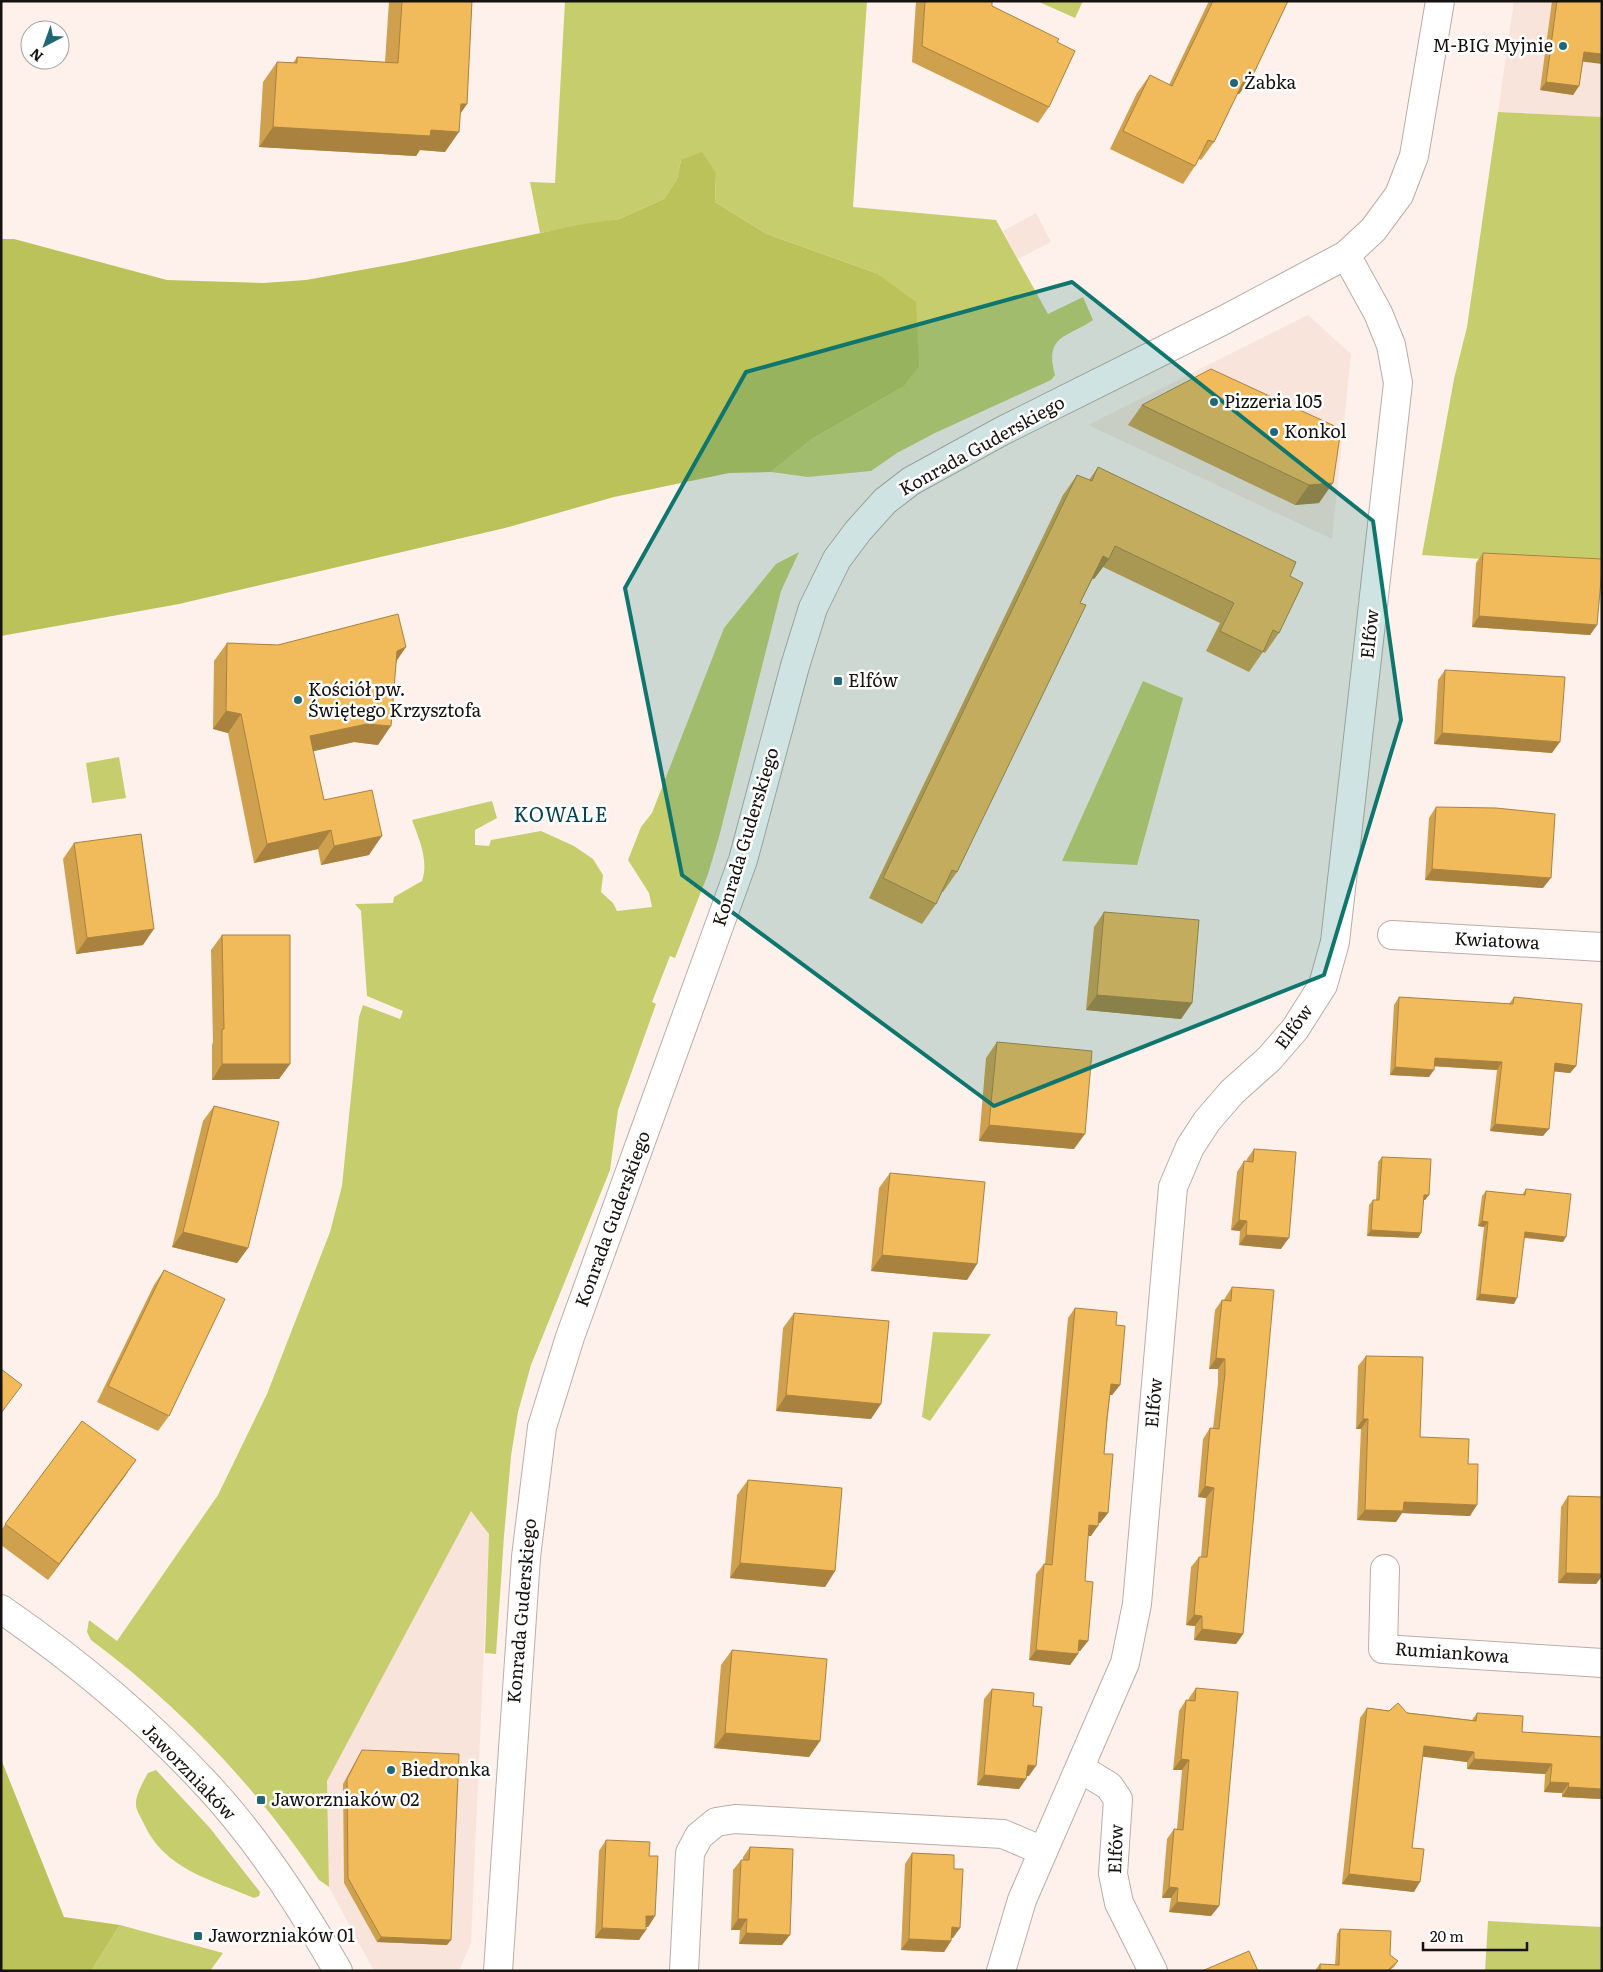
<svg xmlns="http://www.w3.org/2000/svg" width="1603" height="1972" font-family="Literata,serif">
	<rect width="100%" height="100%" fill="#fef1eb"/>
	<g fill="#f8e4da">
		<polygon points="1514,1 1602,1 1602,117 1498,112"/>
		<polygon points="1036,213 1051,242 1018,259 1003,231"/>
		<polygon points="1308,315 1351,354 1332,539 1088,425"/>
		<polygon points="471,1510 489,1534 471,1943 459,1971 374,1971 329,1887 327,1781"/>
	</g>
	<g fill="#c6cd6c">
		<path d="M565,1H867L853,207L996,220L1048,314L1083,297L1093,320C1067,338 1044,335 1055,375L1051,380L935,433L897,453L871,471L808,477L771,472L812,439L903,387L876,273L767,234L715,202L716,173L681,160L677,179L664,199L619,219L540,233L530,182L555,183Z"/>
		<polygon points="1037,1 1083,1 1075,18"/>
		<polygon points="1498,112 1602,117 1602,567 1422,555 1454,379 1467,327"/>
		<path d="M799,552L781,591L719,837L708,874L675,958L670,956L652,1002L656,1004L618,1110L610,1170L531,1365L518,1412L511,1456L504,1536L496,1654L485,1653L489,1534L471,1511L327,1781L329,1887L319,1880C257,1788 180,1706 91,1640L87,1632L89,1620L117,1641L218,1495L267,1394L330,1232L342,1186L359,1017L363,1005L400,1019L403,1011L367,996L361,911L355,904L393,903L394,897L422,881C429,860 419,839 412,820L492,801L497,818L475,830V845L489,846L491,840L541,831L574,846L593,859L603,875L601,892L613,903L617,911L652,907L649,893L628,860L641,827L652,813L724,628L776,564Z"/>
		<polygon points="1143,681 1183,698 1137,865 1062,861"/>
		<polygon points="119,757 126,798 92,803 86,763"/>
		<polygon points="933,1332 991,1334 930,1421 922,1417"/>
		<path d="M156,1770L210,1828L260,1892L259,1896L254,1898C212,1880 164,1869 144,1824C142,1819 137,1812 136,1806C135,1796 143,1782 148,1773Z"/>
		<polygon points="1488,1921 1602,1927 1602,1971 1485,1971"/>
		<polygon points="120,1925 223,1953 210,1971 91,1971"/>
	</g>
	<g fill="#bbc259">
		<polygon points="702,152 716,173 715,202 767,234 876,273 916,302 919,366 903,387 812,439 771,472 729,473 614,497 505,528 179,604 1,636 1,239 14,239 167,280 263,283 306,280 405,262 578,225 619,219 664,199 677,179 681,160"/>
		<polygon points="1,1759 64,1917 120,1925 91,1971 1,1971"/>
	</g>
	<g fill="none" stroke-linecap="round" stroke-linejoin="round">
		<defs>
			<g id="street">
				<polyline points="1392,935 1602,947"/>
				<polyline points="1385,1569 1383,1649 1602,1663"/>
				<path d="M1,1609C75,1660 147,1720 208,1786C259,1841 301,1906 338,1971"/>
				<polyline points="1081,1769 1109,1786 1118,1799 1113,1874 1119,1903 1153,1971"/>
				<polyline points="684,1971 690,1853 699,1836 716,1822 735,1819 1003,1834 1043,1851"/>
				<polyline points="1001,1971 1022,1900 1125,1663 1137,1604 1173,1187 1190,1147 1207,1121 1232,1092 1269,1059 1295,1029 1323,985 1335,942 1398,383 1391,345 1378,313 1346,255"/>
			</g>
			<polyline id="secondary" points="498,1971 526,1557 542,1427 570,1337 743,860 795,666 813,608 837,559 858,531 885,501 911,481 1002,431 1224,320 1346,255 1373,230 1399,195 1414,156 1440,1"/>
		</defs>
		<use href="#street" stroke="#baada7" stroke-width="30"/>
		<use href="#secondary" stroke="#baada7" stroke-width="30"/>
		<use href="#street" stroke="#fff" stroke-width="28"/>
		<use href="#secondary" stroke="#fff" stroke-width="28"/>
	</g>
	<g fill="#cfa04e">
		<polygon points="389,1 472,1 467,104 460,114 445,152 420,150 416,156 259,147 263,82 277,62 293,63 297,57 385,62"/>
		<polygon points="916,1 992,1 992,6 1057,42 1049,107 1038,123 912,62"/>
		<polygon points="1209,1 1288,1 1252,77 1239,94 1237,94 1214,142 1201,160 1199,159 1195,166 1183,184 1110,149 1137,93 1150,75 1169,85"/>
		<polygon points="1552,1 1602,1 1583,61 1579,86 1573,95 1540,90"/>
		<polygon points="1142,405 1341,429 1319,503 1295,505 1128,425"/>
		<polygon points="1098,467 1290,576 1279,633 1265,653 1263,652 1249,672 1206,651 1220,623 1103,567 1094,579 1093,578 1080,603 957,872 943,892 942,892 936,904 922,924 869,898 1063,495 1077,475 1089,480"/>
		<polygon points="1483,553 1597,625 1590,635 1472,627 1476,563"/>
		<polygon points="227,643 278,645 406,647 397,660 378,745 354,742 313,751 324,800 369,855 321,865 318,849 254,863 228,733 213,729 214,661"/>
		<polygon points="1445,670 1552,753 1434,744 1438,680"/>
		<polygon points="1436,807 1543,888 1425,880 1429,818"/>
		<polygon points="74,843 143,945 76,954 63,859"/>
		<polygon points="1104,912 1192,1003 1181,1019 1086,1010 1094,927"/>
		<polygon points="222,935 290,1064 279,1079 212,1080 212,1045 213,1042 211,950"/>
		<polygon points="1399,997 1509,1004 1514,997 1576,1066 1570,1073 1554,1071 1543,1136 1490,1131 1497,1070 1434,1066 1429,1077 1390,1075 1394,1005"/>
		<polygon points="997,1042 1074,1149 979,1141 986,1058"/>
		<polygon points="214,1106 248,1248 237,1263 172,1247 203,1121"/>
		<polygon points="1254,1149 1281,1249 1239,1245 1240,1231 1231,1230 1237,1172 1244,1161 1246,1162 1247,1159"/>
		<polygon points="1382,1157 1429,1195 1425,1200 1423,1200 1421,1233 1418,1238 1367,1236 1369,1205 1373,1200 1376,1200 1378,1162"/>
		<polygon points="890,1173 977,1264 967,1280 871,1271 879,1188"/>
		<polygon points="1526,1189 1563,1242 1524,1238 1514,1304 1476,1300 1484,1227 1478,1226 1482,1196 1486,1191 1522,1195"/>
		<polygon points="164,1270 169,1416 158,1431 97,1402 154,1285"/>
		<polygon points="1232,1287 1243,1634 1236,1644 1194,1640 1195,1626 1186,1625 1191,1567 1199,1557 1201,1557 1206,1498 1198,1497 1203,1439 1210,1428 1213,1429 1218,1383 1218,1369 1209,1369 1215,1310 1222,1300 1224,1300 1225,1298"/>
		<polygon points="1075,1308 1116,1325 1120,1385 1112,1395 1110,1395 1104,1454 1108,1513 1100,1523 1098,1523 1091,1536 1088,1536 1085,1581 1088,1641 1080,1651 1078,1651 1078,1654 1070,1665 1029,1660 1036,1574 1044,1564 1045,1564 1068,1318"/>
		<polygon points="794,1313 871,1419 776,1411 783,1328"/>
		<polygon points="1366,1356 1420,1437 1468,1464 1470,1516 1402,1513 1396,1522 1357,1520 1361,1429 1356,1429 1358,1366"/>
		<polygon points="82,1421 125,1476 48,1580 1,1545 1,1530"/>
		<polygon points="748,1480 835,1571 825,1587 730,1578 737,1495"/>
		<polygon points="1568,1496 1602,1497 1602,1576 1596,1584 1558,1583 1561,1507"/>
		<polygon points="732,1650 820,1741 809,1757 714,1748 721,1665"/>
		<polygon points="1196,1688 1219,1906 1211,1916 1169,1912 1171,1898 1162,1898 1167,1839 1174,1829 1177,1829 1182,1770 1173,1770 1179,1711 1186,1700 1188,1701 1189,1698"/>
		<polygon points="992,1689 1029,1776 1026,1776 1026,1779 1019,1789 977,1785 984,1699"/>
		<polygon points="1367,1708 1472,1720 1477,1713 1522,1732 1602,1737 1602,1799 1601,1799 1562,1797 1562,1793 1544,1792 1545,1774 1467,1769 1467,1762 1422,1756 1412,1848 1414,1892 1342,1884 1360,1718"/>
		<polygon points="362,1750 447,1945 377,1942 344,1883 343,1784 359,1755"/>
		<polygon points="606,1840 649,1856 655,1916 648,1927 646,1927 639,1940 595,1938 599,1851"/>
		<polygon points="750,1847 782,1945 739,1944 740,1930 731,1930 733,1870 741,1860 743,1860 743,1857"/>
		<polygon points="912,1853 953,1938 951,1938 951,1941 944,1952 901,1950 905,1864"/>
		<polygon points="1340,1929 1390,1955 1398,1961 1394,1967 1389,1971 1316,1971 1316,1969 1320,1964 1335,1965 1337,1934"/>
	</g>
	<g fill="#a98240">
		<polygon points="1584,52 1602,54 1602,64 1578,61"/>
		<polygon points="1247,74 1252,77 1239,94 1234,92"/>
		<polygon points="1546,82 1579,86 1573,95 1540,90"/>
		<polygon points="461,104 467,104 453,124"/>
		<polygon points="273,127 431,130 459,132 445,152 420,150 416,156 259,147"/>
		<polygon points="1333,483 1319,503 1295,505 1309,485"/>
		<polygon points="1103,556 1109,559 1094,579 1089,577"/>
		<polygon points="1479,616 1597,625 1590,635 1472,627"/>
		<polygon points="406,647 393,666 397,651"/>
		<polygon points="226,711 241,714 228,733 213,729"/>
		<polygon points="367,724 391,726 378,745 354,742 297,755 310,736"/>
		<polygon points="1442,733 1560,742 1552,753 1434,744"/>
		<polygon points="331,830 318,849 254,863 267,844"/>
		<polygon points="382,836 369,855 321,865 334,846"/>
		<polygon points="1432,869 1551,878 1543,888 1425,880"/>
		<polygon points="154,929 143,945 76,954 87,938"/>
		<polygon points="1097,995 1192,1003 1181,1019 1086,1010"/>
		<polygon points="1435,1058 1502,1062 1497,1070 1429,1066"/>
		<polygon points="1555,1063 1576,1066 1570,1073 1549,1071"/>
		<polygon points="222,1064 290,1064 279,1079 212,1080"/>
		<polygon points="1395,1067 1434,1070 1429,1077 1390,1075"/>
		<polygon points="1495,1124 1549,1129 1543,1136 1490,1131"/>
		<polygon points="989,1125 1085,1134 1074,1149 979,1141"/>
		<polygon points="1424,1195 1429,1195 1425,1200 1420,1200"/>
		<polygon points="1239,1220 1247,1221 1240,1231 1231,1230"/>
		<polygon points="1482,1221 1488,1222 1484,1227 1478,1226"/>
		<polygon points="1371,1230 1421,1233 1418,1238 1367,1236"/>
		<polygon points="183,1232 248,1248 237,1263 172,1247"/>
		<polygon points="1525,1232 1566,1237 1563,1242 1521,1237"/>
		<polygon points="1246,1235 1289,1238 1281,1249 1239,1245"/>
		<polygon points="882,1255 977,1264 967,1280 871,1271"/>
		<polygon points="1480,1294 1517,1298 1514,1304 1476,1300"/>
		<polygon points="1216,1358 1225,1359 1218,1369 1209,1369"/>
		<polygon points="1111,1384 1120,1385 1112,1395 1104,1394"/>
		<polygon points="786,1395 881,1404 871,1419 776,1411"/>
		<polygon points="1363,1419 1368,1419 1361,1429 1356,1429"/>
		<polygon points="136,1460 125,1476 48,1580 59,1564"/>
		<polygon points="1205,1486 1214,1488 1206,1498 1198,1497"/>
		<polygon points="1404,1502 1477,1505 1470,1516 1402,1513 1396,1522 1357,1520 1365,1510"/>
		<polygon points="1099,1512 1108,1513 1100,1523 1092,1523"/>
		<polygon points="1089,1525 1098,1526 1091,1536 1082,1536"/>
		<polygon points="740,1563 835,1571 825,1587 730,1578"/>
		<polygon points="1566,1573 1602,1574 1602,1576 1596,1584 1558,1583"/>
		<polygon points="1194,1615 1202,1616 1195,1626 1186,1625"/>
		<polygon points="1202,1629 1243,1634 1236,1644 1194,1640"/>
		<polygon points="1079,1640 1088,1641 1080,1651 1072,1650"/>
		<polygon points="1036,1650 1078,1654 1070,1665 1029,1660"/>
		<polygon points="725,1733 820,1741 809,1757 714,1748"/>
		<polygon points="1424,1746 1474,1752 1467,1762 1417,1756"/>
		<polygon points="1181,1759 1189,1760 1182,1770 1173,1770"/>
		<polygon points="1474,1759 1552,1764 1545,1774 1467,1769"/>
		<polygon points="1028,1765 1036,1766 1029,1776 1020,1775"/>
		<polygon points="984,1775 1026,1779 1019,1789 977,1785"/>
		<polygon points="1550,1782 1569,1783 1562,1793 1544,1792"/>
		<polygon points="1568,1787 1602,1789 1602,1799 1601,1799 1562,1797"/>
		<polygon points="1349,1874 1420,1882 1414,1892 1342,1884"/>
		<polygon points="1169,1887 1178,1888 1171,1898 1162,1898"/>
		<polygon points="1177,1902 1219,1906 1211,1916 1169,1912"/>
		<polygon points="646,1916 655,1916 648,1927 639,1926"/>
		<polygon points="738,1919 747,1919 740,1930 731,1930"/>
		<polygon points="952,1927 960,1928 953,1938 944,1938"/>
		<polygon points="602,1928 646,1930 639,1940 595,1938"/>
		<polygon points="746,1933 790,1935 782,1945 739,1944"/>
		<polygon points="381,1937 451,1940 447,1945 377,1942"/>
		<polygon points="909,1939 951,1941 944,1952 901,1950"/>
	</g>
	<g fill="#f1ba5b" stroke="#a98240">
		<polygon points="402,1 472,1 467,104 461,104 459,132 431,130 430,136 273,127 277,62 297,63 297,57 398,63"/>
		<polygon points="925,1 992,1 992,6 1059,39 1057,42 1075,51 1049,107 922,46"/>
		<polygon points="1213,1 1288,1 1252,77 1247,74 1214,142 1208,140 1195,166 1123,131 1150,75 1172,86"/>
		<polygon points="1557,1 1602,1 1602,54 1584,52 1579,86 1546,82"/>
		<polygon points="1211,369 1341,429 1333,483 1309,485 1142,405"/>
		<polygon points="1098,467 1296,562 1290,576 1303,583 1279,633 1273,630 1263,652 1220,631 1234,603 1115,546 1109,559 1103,556 1080,603 1086,605 957,872 952,870 936,904 883,878 1077,475 1092,481"/>
		<polygon points="1483,553 1602,559 1602,569 1597,625 1479,616"/>
		<polygon points="398,614 406,647 397,651 391,726 367,724 310,736 324,800 372,790 382,836 334,846 331,830 267,844 241,714 226,711 227,643 278,645"/>
		<polygon points="1445,670 1565,677 1560,742 1442,733"/>
		<polygon points="1436,807 1496,808 1555,814 1551,878 1432,869"/>
		<polygon points="141,834 154,929 87,938 74,843"/>
		<polygon points="1104,912 1199,920 1192,1003 1097,995"/>
		<polygon points="222,935 290,935 290,1064 222,1064 222,1029 224,1029"/>
		<polygon points="1399,997 1513,1004 1514,997 1582,1004 1576,1066 1555,1063 1549,1129 1495,1124 1502,1062 1435,1058 1434,1070 1395,1067"/>
		<polygon points="997,1042 1092,1051 1085,1134 989,1125"/>
		<polygon points="214,1106 279,1122 248,1248 183,1232"/>
		<polygon points="1254,1149 1296,1152 1289,1238 1246,1235 1247,1221 1239,1220 1244,1161 1253,1162"/>
		<polygon points="1382,1157 1431,1159 1429,1195 1424,1195 1421,1233 1371,1230 1373,1200 1379,1200"/>
		<polygon points="890,1173 985,1182 977,1264 882,1255"/>
		<polygon points="1526,1189 1571,1194 1566,1237 1525,1232 1517,1298 1480,1294 1488,1222 1482,1221 1486,1191 1525,1195"/>
		<polygon points="164,1270 225,1299 169,1416 108,1386"/>
		<polygon points="1232,1287 1274,1290 1243,1634 1202,1629 1202,1616 1194,1615 1199,1557 1207,1557 1214,1488 1205,1486 1210,1428 1219,1429 1225,1373 1225,1359 1216,1358 1222,1300 1231,1301"/>
		<polygon points="1075,1308 1117,1312 1116,1325 1125,1326 1120,1385 1111,1384 1107,1418 1104,1454 1113,1454 1108,1513 1099,1512 1098,1526 1089,1525 1085,1581 1093,1582 1088,1641 1079,1640 1078,1654 1036,1650 1044,1564 1052,1565"/>
		<polygon points="794,1313 889,1321 881,1404 786,1395"/>
		<polygon points="1366,1356 1423,1357 1420,1437 1469,1439 1468,1464 1478,1464 1477,1505 1404,1502 1403,1511 1365,1510 1368,1419 1363,1419"/>
		<polygon points="1,1369 22,1385 1,1413"/>
		<polygon points="82,1421 136,1460 59,1564 5,1524"/>
		<polygon points="748,1480 842,1488 835,1571 740,1563"/>
		<polygon points="1568,1496 1602,1497 1602,1574 1566,1573"/>
		<polygon points="732,1650 827,1659 820,1741 725,1733"/>
		<polygon points="1196,1688 1238,1692 1219,1906 1177,1902 1178,1888 1169,1887 1174,1829 1183,1830 1189,1760 1181,1759 1186,1700 1195,1701"/>
		<polygon points="992,1689 1034,1693 1033,1706 1042,1707 1036,1766 1028,1765 1026,1779 984,1775"/>
		<polygon points="1398,1703 1407,1713 1476,1721 1477,1713 1523,1716 1522,1732 1602,1737 1602,1789 1568,1787 1569,1783 1550,1782 1552,1764 1474,1759 1474,1752 1424,1746 1412,1848 1424,1849 1420,1882 1349,1874 1367,1708 1389,1711"/>
		<polygon points="362,1750 459,1754 451,1940 381,1937 348,1878 347,1779"/>
		<polygon points="606,1840 650,1842 649,1856 658,1856 655,1916 646,1916 646,1930 602,1928"/>
		<polygon points="750,1847 793,1849 790,1935 746,1933 747,1919 738,1919 741,1860 749,1860"/>
		<polygon points="912,1853 954,1855 954,1869 963,1869 960,1928 952,1927 951,1941 909,1939"/>
		<polygon points="1340,1929 1391,1931 1390,1955 1398,1961 1389,1969 1389,1971 1320,1971 1320,1964 1339,1965"/>
		<polygon points="1249,1951 1258,1971 1202,1971"/>
	</g>
	<path fill="#0f766e" fill-opacity="0.2" stroke="#0f766e" stroke-width="4" stroke-linejoin="round" d="M1072,282L1373,521L1401,720L1324,975L994,1106L682,875L625,588L746,372Z"/>
	<g fill="#206875" stroke="#fff" stroke-width="2">
		<circle cx="1563" cy="46" r="5"/>
		<circle cx="1234" cy="83" r="5"/>
		<circle cx="1214" cy="402" r="5"/>
		<circle cx="1274" cy="432" r="5"/>
		<rect x="833" y="676" width="10" height="10" rx="2.5"/>
		<circle cx="298" cy="700" r="5"/>
		<circle cx="391" cy="1770" r="5"/>
		<rect x="256" y="1795" width="10" height="10" rx="2.5"/>
		<rect x="193" y="1931" width="10" height="10" rx="2.5"/>
	</g>
	<g text-anchor="middle" stroke-width="5" stroke-linejoin="round" paint-order="stroke">
		<g font-size="18" fill="#161210" stroke="#fff" text-anchor="start">
			<text x="1553" y="52" text-anchor="end">M-BIG Myjnie</text>
			<text x="1244" y="89">Żabka</text>
			<text x="1224" y="408">Pizzeria 105</text>
			<text x="1284" y="438">Konkol</text>
			<text x="848" y="687">Elfów</text>
			<text x="308" y="696">Kościół pw.<tspan x="308" dy="21">Świętego Krzysztofa</tspan></text>
			<text x="401" y="1776">Biedronka</text>
			<text x="271" y="1806">Jaworzniaków 02</text>
			<text x="208" y="1942">Jaworzniaków 01</text>
		</g>
		<g font-size="18" fill="#161210" stroke="#fff">
			<text transform="translate(982 446) rotate(-29)" y="6">Konrada Guderskiego</text>
			<text transform="translate(1370 634) rotate(-84)" y="6">Elfów</text>
			<text transform="translate(746 837) rotate(-73)" y="6">Konrada Guderskiego</text>
			<text transform="translate(1497 941) rotate(3)" y="6">Kwiatowa</text>
			<text transform="translate(1294 1027) rotate(-54)" y="6">Elfów</text>
			<text transform="translate(613 1219) rotate(-70)" y="6">Konrada Guderskiego</text>
			<text transform="translate(1154 1403) rotate(-85)" y="6">Elfów</text>
			<text transform="translate(522 1611) rotate(-85)" y="6">Konrada Guderskiego</text>
			<text transform="translate(1452 1653) rotate(4)" y="6">Rumiankowa</text>
			<text transform="translate(189 1772) rotate(46)" y="6">Jaworzniaków</text>
			<text transform="translate(1116 1849) rotate(-88)" y="6">Elfów</text>
		</g>
		<g font-size="20" letter-spacing="1" fill="#04444e" stroke="#fff">
			<text x="561" y="822">KOWALE</text>
		</g>
	</g>
	<rect width="1603" height="1972" fill="none" stroke="#161210" stroke-width="5"/>
	<g transform="translate(45 45) rotate(221)"><circle r="24" fill="#ffffff" stroke="#a2a09f"/>
	<path d="M0-4L9 19L0 12L-9 19Z" fill="#206875"/>
	<text y="-8" font-size="14" font-weight="bold" text-anchor="middle" fill="#161210">N</text>
	</g>
	<path d="M1423 1942v8h104v-8" fill="none" stroke="#161210" stroke-width="2.5"/>
	<text x="1430" y="1942" font-size="15" fill="#161210" stroke="#ffffff" stroke-width="4" paint-order="stroke">20 m</text>
</svg>
